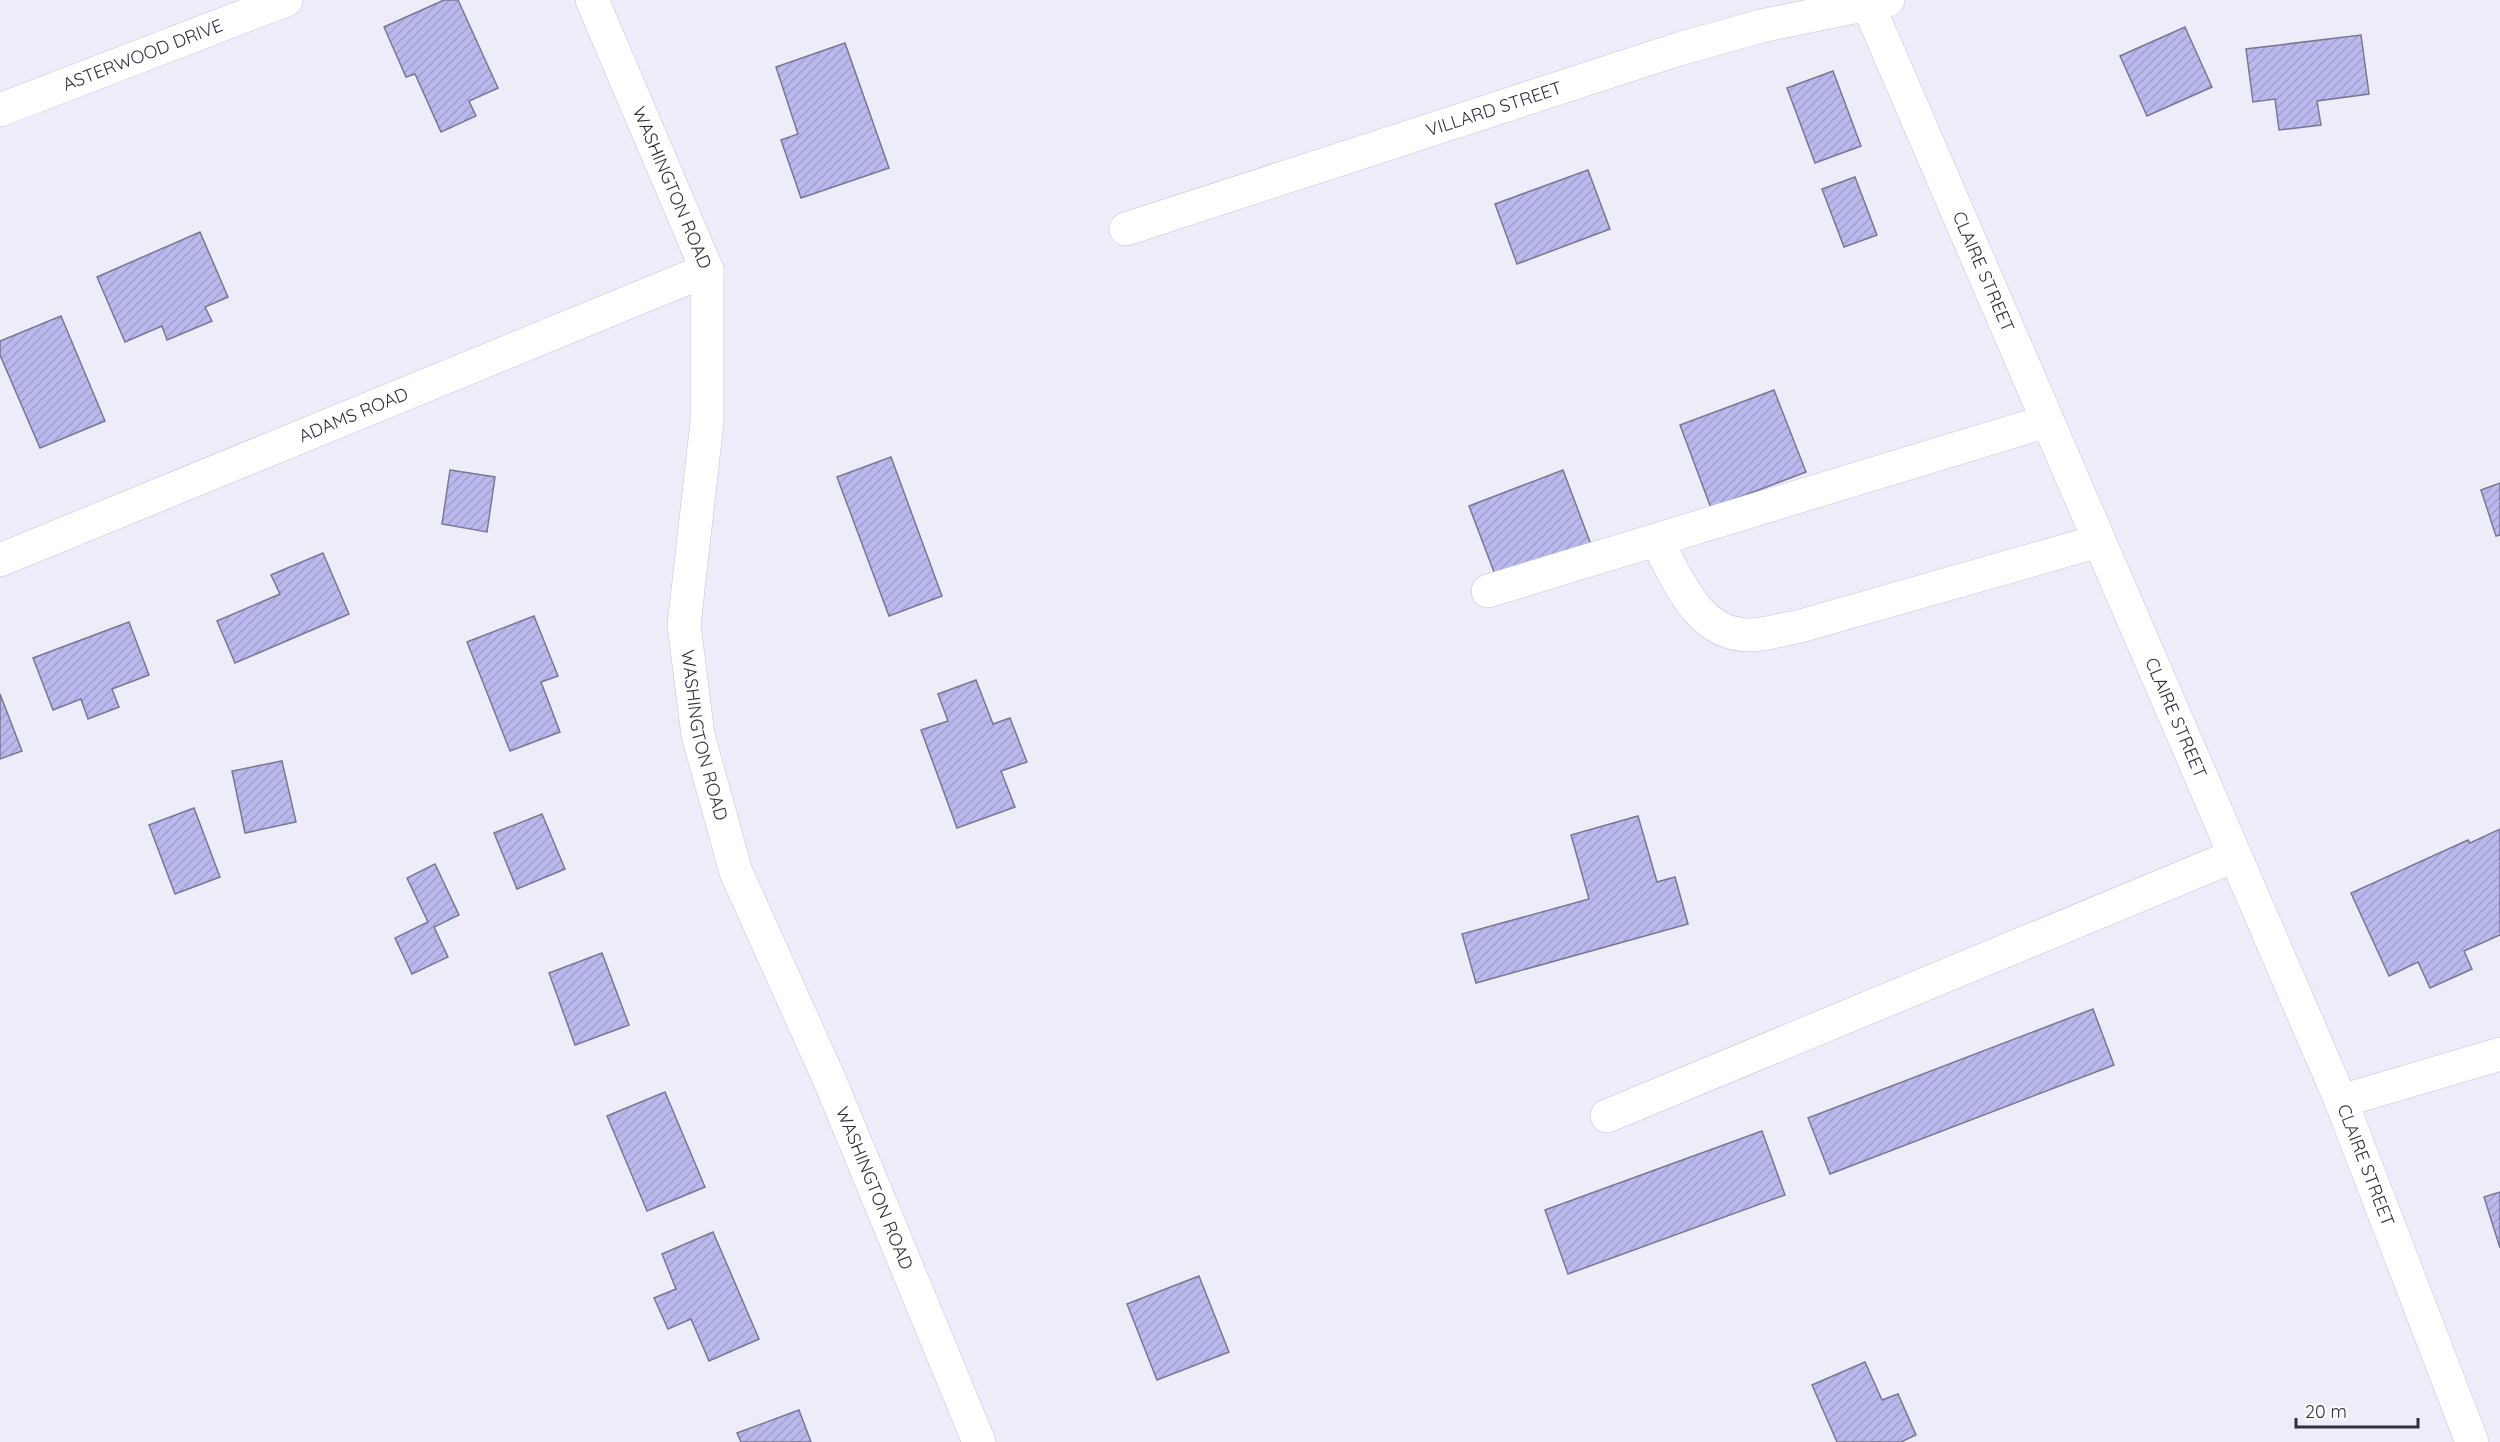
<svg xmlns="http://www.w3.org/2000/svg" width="2500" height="1442" font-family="Quicksand,sans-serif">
	<defs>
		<pattern id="building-hatch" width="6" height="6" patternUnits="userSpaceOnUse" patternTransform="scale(1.5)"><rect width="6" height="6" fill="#bab9ed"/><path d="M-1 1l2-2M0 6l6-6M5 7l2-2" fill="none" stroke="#a09fcc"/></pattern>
	</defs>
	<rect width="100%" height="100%" fill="#ededfa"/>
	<g fill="url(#building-hatch)" stroke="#787794" stroke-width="1.5">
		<polygon points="444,0 458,0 498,88 469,101 476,116 441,132 415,74 406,77 384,27"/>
		<polygon points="2185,27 2212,87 2147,116 2120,56"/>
		<polygon points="2361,35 2369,94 2317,101 2321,125 2279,130 2275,99 2253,102 2246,49"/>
		<polygon points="845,43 889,168 801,198 781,140 798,134 776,67"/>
		<polygon points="1833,71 1861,146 1815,163 1787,88"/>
		<polygon points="1588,170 1610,229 1517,264 1495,204"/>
		<polygon points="1855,177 1877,235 1844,247 1822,189"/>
		<polygon points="200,232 228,297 205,307 212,321 167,340 162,326 125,342 97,277"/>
		<polygon points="61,316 105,421 40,448 0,355 0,341"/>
		<polygon points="1774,390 1806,472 1711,508 1680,425"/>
		<polygon points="891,457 942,596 889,616 837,477"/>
		<polygon points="450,470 495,477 487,532 442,524"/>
		<polygon points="1563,470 1593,550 1499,585 1469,506"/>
		<polygon points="2500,483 2500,535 2496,536 2481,490"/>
		<polygon points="323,553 349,614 235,663 217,621 280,594 271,575"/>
		<polygon points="534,616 558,676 541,682 560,732 510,751 467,642"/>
		<polygon points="129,622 149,675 112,689 119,707 88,719 81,699 53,710 33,658"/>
		<polygon points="976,680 993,724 1010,718 1027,762 1001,771 1015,807 957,828 921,730 948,721 938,694"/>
		<polygon points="0,694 22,751 0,759"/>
		<polygon points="282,761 296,822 245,833 232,771"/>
		<polygon points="194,808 220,877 175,894 149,825"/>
		<polygon points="542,814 565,869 517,889 494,833"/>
		<polygon points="1638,816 1657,882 1675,877 1688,924 1476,983 1462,934 1589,899 1571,835"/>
		<polygon points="2500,829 2500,935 2464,951 2472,969 2430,988 2418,962 2389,976 2351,893 2468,840 2470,843"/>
		<polygon points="435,864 459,915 434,927 448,957 412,974 395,938 428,922 407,878"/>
		<polygon points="602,953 629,1025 575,1045 549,973"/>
		<polygon points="2093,1009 2114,1065 1830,1174 1808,1118"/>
		<polygon points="665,1092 705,1187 647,1211 607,1116"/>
		<polygon points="1762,1131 1785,1195 1568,1274 1545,1210"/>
		<polygon points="2500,1192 2500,1248 2484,1197"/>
		<polygon points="713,1232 759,1339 709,1361 691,1319 668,1329 654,1298 676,1289 662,1254"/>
		<polygon points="1199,1276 1229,1352 1157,1380 1127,1304"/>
		<polygon points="1865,1362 1882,1400 1898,1394 1916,1435 1901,1442 1837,1442 1812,1385"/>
		<polygon points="799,1410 811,1442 741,1442 737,1433"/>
	</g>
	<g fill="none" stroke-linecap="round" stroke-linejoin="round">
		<defs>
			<g id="minor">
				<path id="s1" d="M592,0L707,270V422L684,625L698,735L736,872L830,1081L979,1442"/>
				<path id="s2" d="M1866,0L2341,1101L2472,1442"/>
				<path id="s3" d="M0,110L286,0"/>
				<path id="s4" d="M1126,229L1679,49L1761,26L1888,0"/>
				<path d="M1656,540C1678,578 1696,633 1747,635C1763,636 1781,629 1797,627L2099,541"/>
				<path id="s5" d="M0,560L707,270"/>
				<polyline points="1488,591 2047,421"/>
				<polyline points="2341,1101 2500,1054"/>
				<polyline points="1607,1116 2234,856"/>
			</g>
		</defs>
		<use href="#minor" stroke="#c1c0e0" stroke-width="34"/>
		<use href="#minor" stroke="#fff" stroke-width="33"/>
	</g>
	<g text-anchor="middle" stroke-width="4.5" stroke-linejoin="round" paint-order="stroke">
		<g font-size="18" fill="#302f3c" stroke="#fbfbfb">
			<text dy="6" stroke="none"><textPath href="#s3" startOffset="153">ASTERWOOD DRIVE</textPath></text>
			<text dy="6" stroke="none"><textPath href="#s4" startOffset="387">VILLARD STREET</textPath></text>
			<text dy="6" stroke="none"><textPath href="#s1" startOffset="204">WASHINGTON ROAD</textPath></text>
			<text dy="6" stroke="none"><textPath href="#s2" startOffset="296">CLAIRE STREET</textPath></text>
			<text dy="6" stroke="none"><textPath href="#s5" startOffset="382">ADAMS ROAD</textPath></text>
			<text dy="6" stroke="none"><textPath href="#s2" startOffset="782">CLAIRE STREET</textPath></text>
			<text dy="6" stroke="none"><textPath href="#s1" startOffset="762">WASHINGTON ROAD</textPath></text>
			<text dy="6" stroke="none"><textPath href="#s2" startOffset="1268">CLAIRE STREET</textPath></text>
			<text dy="6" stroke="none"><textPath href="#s1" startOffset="1248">WASHINGTON ROAD</textPath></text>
		</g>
	</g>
	<path d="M2296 1418v9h122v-9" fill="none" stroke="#302f3c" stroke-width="3"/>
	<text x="2305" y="1418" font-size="18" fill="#302f3c" stroke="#fbfbfb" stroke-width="4.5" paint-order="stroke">20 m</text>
</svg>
